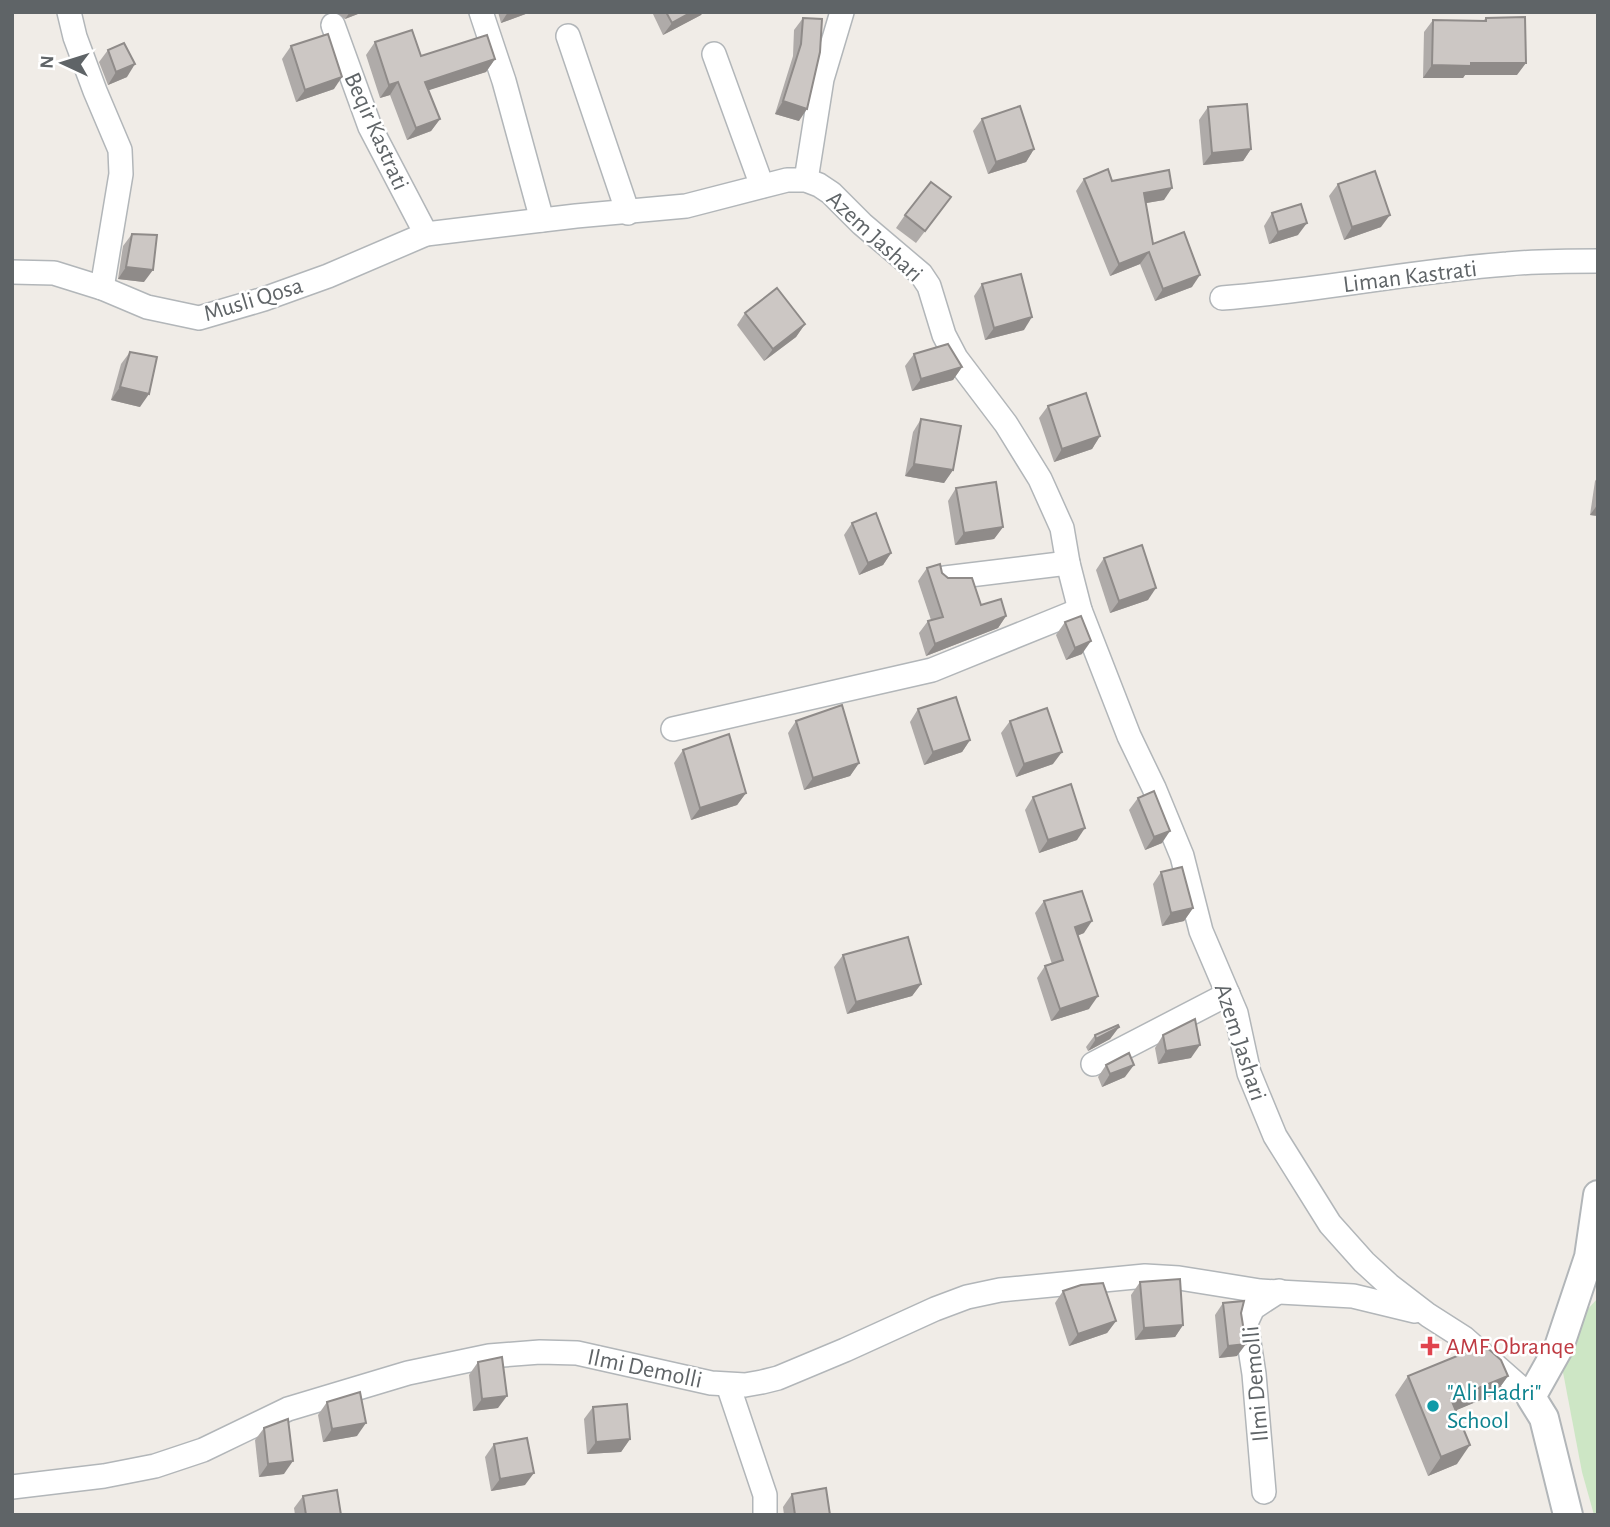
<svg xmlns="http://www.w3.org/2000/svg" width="1610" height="1527" font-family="'Alegreya Sans',sans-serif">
	<rect width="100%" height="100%" fill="#f0ece7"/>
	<polygon fill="#cde6c5" points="1598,1298 1598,1515 1594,1515 1582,1472 1562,1367 1587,1310"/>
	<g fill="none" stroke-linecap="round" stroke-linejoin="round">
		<defs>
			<g id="minor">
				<polyline points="69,12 75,37 95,91 120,150 121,174 102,288"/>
				<polyline points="481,12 504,81 542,220"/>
				<polyline points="333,25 370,127 426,234"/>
				<polyline points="568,36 628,213"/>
				<polyline points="714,54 762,186"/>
				<polyline points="806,180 822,79 842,12"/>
				<polyline points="12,272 54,273 102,288 147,307 199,318 264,299 328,276 426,234 576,216 686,206 787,180 806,180 819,185 831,193 862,224 921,274 929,286 944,335 956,358 1006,424 1040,479 1062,528 1068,563 1080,610 1129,736 1154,788 1182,856 1201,931 1236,1013 1249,1073 1275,1136 1330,1224 1364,1262 1389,1285 1428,1315 1464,1338 1531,1397"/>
				<path d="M1222,298C1318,291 1412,271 1507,264C1537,261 1568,261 1598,261"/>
				<polyline points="945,578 1068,563"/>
				<polyline points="673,729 932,670 1080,610"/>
				<polyline points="1093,1064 1228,994"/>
				<polyline points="728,1385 765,1495 765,1515"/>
				<polyline points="12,1487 104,1476 155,1466 203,1450 288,1409 408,1373 489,1356 540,1352 577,1353 711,1383 745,1385 762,1382 778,1378 845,1350 935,1309 967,1297 1000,1290 1145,1276 1179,1278 1260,1291 1353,1296 1415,1311"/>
				<polyline points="1264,1492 1254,1374 1246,1323 1253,1308 1279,1291"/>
			</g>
			<polyline id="tertiary" points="1568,1515 1544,1418 1531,1397 1559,1347 1589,1257 1598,1195"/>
		</defs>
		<use href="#minor" stroke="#b2b6b9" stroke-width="26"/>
		<use href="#tertiary" stroke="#b2b6b9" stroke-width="32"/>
		<use href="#minor" stroke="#fff" stroke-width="23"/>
		<use href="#tertiary" stroke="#fff" stroke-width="28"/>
	</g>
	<g fill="#afaba9">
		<polygon points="336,12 363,12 345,19"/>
		<polygon points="498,12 531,12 501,23"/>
		<polygon points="652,12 703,12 701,15 663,35"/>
		<polygon points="803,18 799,121 775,114 793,56 794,30"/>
		<polygon points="1486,18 1517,75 1465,75 1463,78 1423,78 1424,32 1433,20 1483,21"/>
		<polygon points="375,42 421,56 495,59 486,72 428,90 440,119 431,131 407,140 390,95 380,98 366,55"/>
		<polygon points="291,46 334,89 296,102 282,59"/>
		<polygon points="108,50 127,77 108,85 99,62"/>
		<polygon points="1208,107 1251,149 1243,161 1203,165 1199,120"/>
		<polygon points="982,119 1034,149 1026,162 988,174 973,131"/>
		<polygon points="1084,179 1112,181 1164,200 1146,203 1153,244 1192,287 1155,301 1140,264 1110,276 1076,191"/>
		<polygon points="1338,184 1381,227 1344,240 1329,196"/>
		<polygon points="951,197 916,243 896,228 905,215"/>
		<polygon points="1272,213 1298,235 1269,244 1264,226"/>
		<polygon points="132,234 144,282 118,279 123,246"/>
		<polygon points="982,284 1024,330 985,340 974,296"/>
		<polygon points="745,313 805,324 796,337 764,361 737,325"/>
		<polygon points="130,352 140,407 111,400 121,364"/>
		<polygon points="914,354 962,367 953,380 912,391 905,366"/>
		<polygon points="1048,406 1100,436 1092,449 1054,462 1039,418"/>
		<polygon points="921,419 953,470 944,483 905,476 913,432"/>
		<polygon points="1598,477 1598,516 1590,515 1595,481"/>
		<polygon points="956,488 1003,527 994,539 955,545 948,501"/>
		<polygon points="852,523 891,553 883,565 859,575 844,535"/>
		<polygon points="1104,558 1148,600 1110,613 1096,570"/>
		<polygon points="927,568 942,573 981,605 1006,616 998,628 926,656 919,633 928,621 931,620 918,581"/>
		<polygon points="1065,622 1082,654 1066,660 1056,635"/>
		<polygon points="918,709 970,740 962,752 924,765 910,722"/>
		<polygon points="796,721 859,763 850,776 804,790 788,733"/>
		<polygon points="1010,721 1053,764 1016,777 1001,733"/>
		<polygon points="683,750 746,793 737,805 691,820 674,763"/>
		<polygon points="1033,797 1077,840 1039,853 1025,810"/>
		<polygon points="1138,798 1162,843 1145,850 1129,810"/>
		<polygon points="1161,872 1193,908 1184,921 1162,926 1153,884"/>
		<polygon points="1044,901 1084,933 1077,936 1089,1009 1051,1021 1037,978 1045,966 1052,964 1035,913"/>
		<polygon points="843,955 921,984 912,996 847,1014 834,967"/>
		<polygon points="1119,1027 1110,1039 1088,1051 1086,1047 1095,1035"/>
		<polygon points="1163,1035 1191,1058 1158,1064 1155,1048"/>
		<polygon points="1106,1065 1125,1077 1102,1087 1098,1077"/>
		<polygon points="1140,1282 1183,1325 1175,1337 1135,1340 1131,1295"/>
		<polygon points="1063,1291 1116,1321 1107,1333 1069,1346 1055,1303"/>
		<polygon points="1223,1303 1241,1313 1237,1356 1219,1358 1215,1315"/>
		<polygon points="478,1362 498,1408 473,1411 469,1375"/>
		<polygon points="1408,1376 1508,1376 1495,1394 1456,1410 1457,1464 1428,1476 1395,1395"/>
		<polygon points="327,1402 357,1436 323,1442 318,1415"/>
		<polygon points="593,1407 630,1439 621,1452 587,1454 584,1419"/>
		<polygon points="264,1428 284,1474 259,1477 255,1440"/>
		<polygon points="494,1444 525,1485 491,1491 485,1457"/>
		<polygon points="792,1494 830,1515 784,1515 783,1507"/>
		<polygon points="303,1496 341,1515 295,1515 294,1508"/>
	</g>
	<g fill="#8f8b89">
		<polygon points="350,12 363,12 345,19"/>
		<polygon points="508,12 531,12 501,23"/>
		<polygon points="692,12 703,12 701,15 663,35 672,23"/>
		<polygon points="495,59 486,72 417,94 425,82"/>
		<polygon points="1471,63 1526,63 1517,75 1465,75 1463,78 1423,78 1432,65"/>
		<polygon points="135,64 127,77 108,85 116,72"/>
		<polygon points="342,77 334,89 296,102 305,90"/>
		<polygon points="398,82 390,95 380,98 389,85"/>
		<polygon points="783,101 807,109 799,121 775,114"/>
		<polygon points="440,119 431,131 407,140 416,128"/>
		<polygon points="1034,149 1026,162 988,174 996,162"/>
		<polygon points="1251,149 1243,161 1203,165 1212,153"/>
		<polygon points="1172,188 1164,200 1135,205 1144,193"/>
		<polygon points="1390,215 1381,227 1344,240 1352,227"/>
		<polygon points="1307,223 1298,235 1269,244 1278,232"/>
		<polygon points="1149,252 1140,264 1110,276 1119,264"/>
		<polygon points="126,267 153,270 144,282 118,279"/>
		<polygon points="1200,275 1192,287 1155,301 1163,289"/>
		<polygon points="1032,317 1024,330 985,340 994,328"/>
		<polygon points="805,324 796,337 764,361 773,349"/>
		<polygon points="962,367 953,380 912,391 921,379"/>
		<polygon points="120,387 149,394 140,407 111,400"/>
		<polygon points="1100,436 1092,449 1054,462 1062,449"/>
		<polygon points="914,464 953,470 944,483 905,476"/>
		<polygon points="1598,504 1598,516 1590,515"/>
		<polygon points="1003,527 994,539 955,545 964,533"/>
		<polygon points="891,553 883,565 859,575 868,563"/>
		<polygon points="1156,588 1148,600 1110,613 1119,601"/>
		<polygon points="1006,616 998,628 926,656 935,644"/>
		<polygon points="1091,641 1082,654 1066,660 1075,648"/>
		<polygon points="970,740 962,752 924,765 933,752"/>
		<polygon points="1062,752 1053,764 1016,777 1024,764"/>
		<polygon points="859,763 850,776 804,790 813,778"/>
		<polygon points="746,793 737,805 691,820 700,808"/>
		<polygon points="1085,828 1077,840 1039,853 1048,840"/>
		<polygon points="1170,831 1162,843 1145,850 1154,837"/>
		<polygon points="1193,908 1184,921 1162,926 1171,913"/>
		<polygon points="1092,921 1084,933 1066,940 1075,927"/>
		<polygon points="921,984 912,996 847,1014 856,1002"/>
		<polygon points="1098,996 1089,1009 1051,1021 1060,1009"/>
		<polygon points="1119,1027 1110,1039 1088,1051 1096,1039"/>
		<polygon points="1200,1045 1191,1058 1158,1064 1166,1051"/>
		<polygon points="1134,1065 1125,1077 1102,1087 1110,1074"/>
		<polygon points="1116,1321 1107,1333 1069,1346 1078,1334"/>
		<polygon points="1183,1325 1175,1337 1135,1340 1144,1328"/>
		<polygon points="1246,1344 1237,1356 1219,1358 1228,1346"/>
		<polygon points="1508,1376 1495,1394 1438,1418 1451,1399"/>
		<polygon points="507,1396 498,1408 473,1411 482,1399"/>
		<polygon points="366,1423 357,1436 323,1442 332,1429"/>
		<polygon points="630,1439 621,1452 587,1454 596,1442"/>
		<polygon points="1470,1445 1457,1464 1428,1476 1441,1457"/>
		<polygon points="293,1461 284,1474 259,1477 268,1464"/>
		<polygon points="534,1473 525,1485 491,1491 500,1479"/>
	</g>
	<g fill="#ccc7c4" stroke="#8f8b89" stroke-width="2">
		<polygon points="666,12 692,12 672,23"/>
		<polygon points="1525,17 1526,63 1471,63 1471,66 1432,65 1433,20 1486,21 1486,18"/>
		<polygon points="803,18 822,19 820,52 807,109 783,101 801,44"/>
		<polygon points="412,30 421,56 487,35 495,59 425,82 440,119 416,128 398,82 389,85 375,42"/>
		<polygon points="328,34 342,77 305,90 291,46"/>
		<polygon points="124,43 135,64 116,72 108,50"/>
		<polygon points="1247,104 1251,149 1212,153 1208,107"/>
		<polygon points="1020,106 1034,149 996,162 982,119"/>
		<polygon points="1108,169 1112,181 1169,170 1172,188 1144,193 1153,244 1184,232 1200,275 1163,289 1149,252 1119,264 1084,179"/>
		<polygon points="1375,171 1390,215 1352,227 1338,184"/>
		<polygon points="931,182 951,197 925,231 905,215"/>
		<polygon points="1301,204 1307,223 1278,232 1272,213"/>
		<polygon points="132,234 157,235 153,270 126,267"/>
		<polygon points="1021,274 1032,317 994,328 982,284"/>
		<polygon points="777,288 805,324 773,349 745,313"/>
		<polygon points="948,344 962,367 921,379 914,354"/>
		<polygon points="130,352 157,357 149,394 120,387"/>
		<polygon points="1086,393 1100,436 1062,449 1048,406"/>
		<polygon points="921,419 961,426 953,470 914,464"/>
		<polygon points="996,482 1003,527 964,533 956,488"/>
		<polygon points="876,513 891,553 868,563 852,523"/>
		<polygon points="1142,545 1156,588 1119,601 1104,558"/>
		<polygon points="940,564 942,573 948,578 972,578 981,605 1001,599 1006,616 935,644 928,621 943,617 927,568"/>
		<polygon points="1081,616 1091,641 1075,648 1065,622"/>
		<polygon points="956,697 970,740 933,752 918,709"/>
		<polygon points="842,705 859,763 813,778 796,721"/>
		<polygon points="1047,708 1062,752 1024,764 1010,721"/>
		<polygon points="729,734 746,793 700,808 683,750"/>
		<polygon points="1071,784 1085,828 1048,840 1033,797"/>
		<polygon points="1154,791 1170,831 1154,837 1138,798"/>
		<polygon points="1182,867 1193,908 1171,913 1161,872"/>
		<polygon points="1082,891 1092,921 1075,927 1098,996 1060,1009 1045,966 1063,960 1044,901"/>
		<polygon points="908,937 921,984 856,1002 843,955"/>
		<polygon points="1195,1019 1200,1045 1166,1051 1163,1035"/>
		<polygon points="1118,1025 1119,1027 1096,1039 1095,1035"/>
		<polygon points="1129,1053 1134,1065 1110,1074 1106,1065"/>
		<polygon points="1180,1279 1183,1325 1144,1328 1140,1282"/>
		<polygon points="1103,1283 1116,1321 1078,1334 1063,1291 1081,1285"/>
		<polygon points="1244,1301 1241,1313 1246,1344 1228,1346 1223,1303"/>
		<polygon points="1484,1345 1501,1360 1508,1376 1451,1399 1470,1445 1441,1457 1408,1376"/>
		<polygon points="502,1357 507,1396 482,1399 478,1362"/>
		<polygon points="360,1392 366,1423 332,1429 327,1402"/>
		<polygon points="627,1404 630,1439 596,1442 593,1407"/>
		<polygon points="288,1419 293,1461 268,1464 264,1428"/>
		<polygon points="527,1438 534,1473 500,1479 494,1444"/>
		<polygon points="826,1488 830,1515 795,1515 792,1494"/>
		<polygon points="337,1490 341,1515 306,1515 303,1496"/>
	</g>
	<path fill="#e0444e" stroke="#fff" stroke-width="2.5" d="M1426.5 1335.5h7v7h7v7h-7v7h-7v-7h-7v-7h7z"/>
	<circle fill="#0f9aa8" stroke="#fff" stroke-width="2.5" cx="1433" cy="1406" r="7"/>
	<g text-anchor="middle" stroke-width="5" stroke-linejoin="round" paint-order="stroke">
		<g font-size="24" fill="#5f6467" stroke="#fff">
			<text transform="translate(377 131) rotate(66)" y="8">Beqir Kastrati</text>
			<text transform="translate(875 236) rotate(43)" y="8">Azem Jashari</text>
			<text transform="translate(1410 276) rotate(-7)" y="8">Liman Kastrati</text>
			<text transform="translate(253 299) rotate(-17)" y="8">Musli Qosa</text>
			<text transform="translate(1241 1042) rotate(72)" y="8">Azem Jashari</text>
			<text transform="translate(645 1368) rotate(12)" y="8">Ilmi Demolli</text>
			<text transform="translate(1255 1384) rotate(-95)" y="8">Ilmi Demolli</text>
		</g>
		<g font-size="24" fill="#be3a42" stroke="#fff" text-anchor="start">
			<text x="1446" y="1354">AMF Obranqe</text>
		</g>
		<g font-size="24" fill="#0d838f" stroke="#fff" text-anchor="start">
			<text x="1447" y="1400">"Ali Hadri"<tspan x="1447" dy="28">School</tspan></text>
		</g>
	</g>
	<rect width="1610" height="1527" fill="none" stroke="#5f6467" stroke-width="28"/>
	<g transform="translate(63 63) rotate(274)" stroke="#ffffff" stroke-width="5" paint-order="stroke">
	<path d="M0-5L12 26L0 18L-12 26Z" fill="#5f6467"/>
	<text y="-10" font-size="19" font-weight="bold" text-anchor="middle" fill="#5f6467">N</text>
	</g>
</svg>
